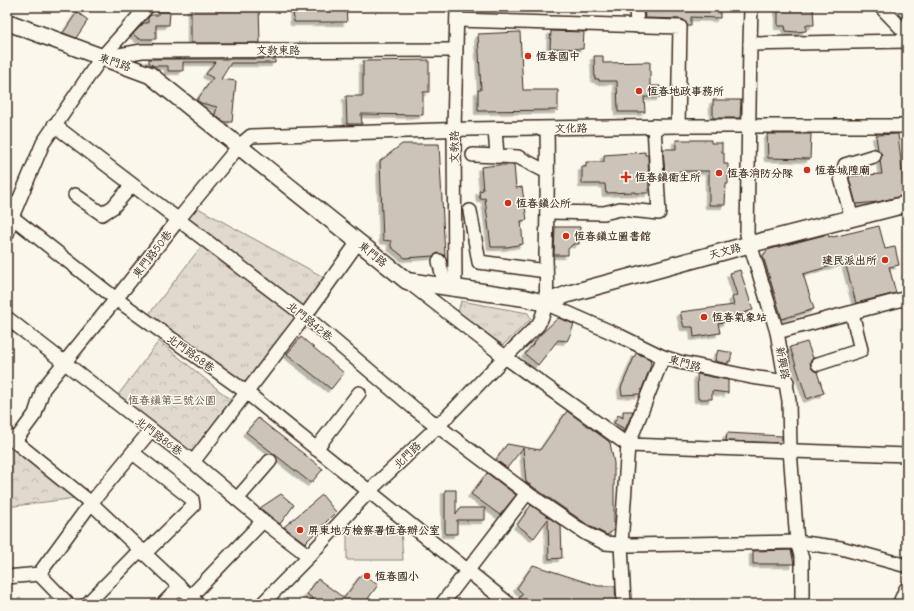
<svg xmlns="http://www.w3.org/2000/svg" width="914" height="611" font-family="'Comic Neue','LXGW WenKai TC',sans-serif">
	<defs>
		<pattern id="grass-tufts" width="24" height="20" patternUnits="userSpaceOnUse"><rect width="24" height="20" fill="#dfd9ce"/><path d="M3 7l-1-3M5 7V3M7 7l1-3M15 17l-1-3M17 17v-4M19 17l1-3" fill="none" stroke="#c0bab0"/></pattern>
		<pattern id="park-crowns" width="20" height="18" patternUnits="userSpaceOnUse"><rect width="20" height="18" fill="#dfd9ce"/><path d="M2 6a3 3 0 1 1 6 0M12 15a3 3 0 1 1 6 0" fill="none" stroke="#c0bab0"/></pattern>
		<filter id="shadow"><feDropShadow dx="-3.5" dy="3.5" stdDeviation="0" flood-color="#0004"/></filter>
	</defs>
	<rect width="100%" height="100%" fill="#fbf7ec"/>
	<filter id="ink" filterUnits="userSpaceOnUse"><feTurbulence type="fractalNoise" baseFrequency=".025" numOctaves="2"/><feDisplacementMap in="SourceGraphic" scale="8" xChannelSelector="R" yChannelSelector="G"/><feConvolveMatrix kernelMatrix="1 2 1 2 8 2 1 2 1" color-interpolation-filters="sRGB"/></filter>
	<g filter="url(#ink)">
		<g fill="url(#grass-tufts)" stroke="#8d8276">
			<polygon points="196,207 327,279 239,393 146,318 203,244 183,225"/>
			<polygon points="461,301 528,313 531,319 503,345 458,312"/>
		</g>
		<g fill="url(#park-crowns)" stroke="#8d8276">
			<polygon points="159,341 232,401 189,461 112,403"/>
			<polygon points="7,444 76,498 7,507"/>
		</g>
		<polygon fill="#dfd9ce" stroke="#8d8276" points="347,528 401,528 403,560 347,560"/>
		<g fill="#ccc4b9" stroke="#3b2a1e" filter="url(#shadow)">
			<polygon points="191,7 259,7 260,43 191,43"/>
			<polygon points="293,7 346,7 347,22 294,22"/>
			<polygon points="644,7 720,7 720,18 691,17 691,26 688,26 684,20 681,19 645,18"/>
			<polygon points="778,7 813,7 814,25 806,25 806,31 796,32 786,31 785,26 778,26"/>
			<polygon points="77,12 88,20 76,38 63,33"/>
			<polygon points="158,12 170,12 169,25 156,25 156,39 139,39 133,34 144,23 148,23 148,18 151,15 158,15"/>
			<polygon points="551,31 584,32 583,49 550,48"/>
			<polygon points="520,32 523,90 558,90 558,110 478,111 478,90 481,90 478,34"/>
			<polygon points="594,56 603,56 603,63 650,62 650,86 660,86 660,97 644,97 645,112 618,112 617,81 599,81 599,79 595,79"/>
			<polygon points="149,59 275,59 275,63 231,63 221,79 236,81 232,122 225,122 215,115 217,107 201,103 197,100 213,78 206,74 215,62 183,62 183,71 168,71 168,66 154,66 149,63"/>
			<polygon points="429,60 429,92 423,92 423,115 361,114 362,124 347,124 346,96 363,96 363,61"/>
			<polygon points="713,100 741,100 740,118 713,118"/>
			<polygon points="767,134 811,134 810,159 768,158"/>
			<polygon points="898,134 904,188 901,196 878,202 856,204 849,178 850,176 882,174 880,161 882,154 878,150 876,135"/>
			<polygon points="676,140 711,140 711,143 722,143 722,153 724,153 724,164 728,164 728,184 726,184 725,205 709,205 709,171 679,171 679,176 665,176 663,149 676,149"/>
			<polygon points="402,144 439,144 445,256 438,253 433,256 405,258 391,247 391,241 383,240 380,161"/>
			<polygon points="645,152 645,155 648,155 649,193 635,193 635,192 606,193 605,184 582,184 582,167 586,167 586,162 604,162 604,155"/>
			<polygon points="497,165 514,165 516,188 522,187 527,220 521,221 523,244 507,247 491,247 485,198 480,199 479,191 483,190 481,167"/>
			<polygon points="879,226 885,249 895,247 899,265 889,267 896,293 856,303 845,262 803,274 814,309 782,319 763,256 767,250 828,234 829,237 832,236 833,237"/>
			<polygon points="555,227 580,227 579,244 573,244 568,249 568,255 554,255"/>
			<polygon points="740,270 753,310 726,318 726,322 718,323 720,333 694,337 693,327 684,327 680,312 734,305 732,297 737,295 730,273"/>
			<polygon points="558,318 574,324 570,335 567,341 558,340 538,365 525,354 540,335"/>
			<polygon points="301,337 344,373 331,389 287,354"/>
			<polygon points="807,342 813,358 810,362 811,367 813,370 817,372 824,393 807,399 790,347"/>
			<polygon points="718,350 732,353 730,362 728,361 728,364 715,361"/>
			<polygon points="636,353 650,359 651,365 640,394 622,395 621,388"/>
			<polygon points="697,374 728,380 728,393 712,391 712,399 698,399"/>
			<polygon points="567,411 607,440 610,443 614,463 614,530 607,535 588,525 526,482 523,448 507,468 496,460 507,444 540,450"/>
			<polygon points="623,411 633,411 624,432 623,431 623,428 614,423 618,415 623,418"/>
			<polygon points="258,418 323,469 311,483 246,432"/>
			<polygon points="727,433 782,436 782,443 726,441"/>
			<polygon points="487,473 516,495 500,515 471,494"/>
			<polygon points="445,490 456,490 456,514 460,508 485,508 485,520 457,520 457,534 445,534"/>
			<polygon points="281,494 294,505 280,524 260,508"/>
			<polygon points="322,495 336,512 305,543 284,527"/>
			<polygon points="531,505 561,526 562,558 549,559 548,519 534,538 517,525"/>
			<polygon points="791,550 794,564 753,564 753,551"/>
			<polygon points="533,565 598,586 615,586 616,604 527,604 519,598 523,594 517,588"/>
			<polygon points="362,574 378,585 364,604 319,604 307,594 318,579 344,598"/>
		</g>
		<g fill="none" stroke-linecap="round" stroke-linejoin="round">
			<defs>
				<g id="minor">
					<polyline points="636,7 637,26"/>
					<polyline points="881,7 907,34"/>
					<polyline points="457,20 680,27 678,126"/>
					<polyline points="750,44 751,7"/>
					<polyline points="102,58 142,51 455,50"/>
					<polyline points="54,125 305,316 415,409 527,493 585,533 605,543 631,545 797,542 841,548 907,566"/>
					<polyline points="495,129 497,156"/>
					<polyline points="473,155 518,157 547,172"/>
					<polyline points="75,195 102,214 113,207 132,185"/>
					<polyline points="470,211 479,262 546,271"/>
					<polyline points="547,212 604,213 620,209 659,213 654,126"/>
					<polyline points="12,217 116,299 246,392 509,604"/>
					<polyline points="852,219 841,178 845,165 874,156"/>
					<polyline points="7,234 12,217 43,143 101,58 147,7"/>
					<polyline points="439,261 445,286"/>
					<polyline points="407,281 505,357 628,445"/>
					<polyline points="455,288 454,130 457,7"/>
					<polyline points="545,303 620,336 663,357 679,362 751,377 787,382"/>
					<polyline points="7,318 193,462 263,521 309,556"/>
					<polyline points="777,332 907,298"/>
					<polyline points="818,364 861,350 852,313"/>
					<polyline points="7,435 91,503 198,604"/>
					<polyline points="15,441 35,414 43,389 116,299 178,220 239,146 251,136 470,129 678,126 907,126"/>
					<polyline points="628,445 907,455"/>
					<polyline points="316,449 359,393"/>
					<polyline points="133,453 192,499 193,506 144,554"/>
					<polyline points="193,462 305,316 358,242"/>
					<polyline points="237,499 270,461"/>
					<polyline points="39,574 68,604"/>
					<polyline points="7,577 39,574 91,503 151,430"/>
					<polyline points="190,597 263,521"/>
					<polyline points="87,604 141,549"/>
					<polyline points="163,604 180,587"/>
					<path d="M262,604L309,556L369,491L438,426L505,357L538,325C550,306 546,277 546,256C547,213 548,171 547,129"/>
					<polyline points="442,604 527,493"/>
					<polyline points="624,604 621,544 628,445 663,357"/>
					<polyline points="802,604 802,559 797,542 790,450 789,401 777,332 747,234 750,44 907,41"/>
				</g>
				<g id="major">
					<polyline points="7,22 150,75 407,281 525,298 545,303 568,294 751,244 907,204"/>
					<polyline points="901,604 907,590"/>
				</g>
			</defs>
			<use href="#minor" stroke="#3b2a1e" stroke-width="16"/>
			<use href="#major" stroke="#3b2a1e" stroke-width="19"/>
			<use href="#minor" stroke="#fbf7ec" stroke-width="13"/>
			<use href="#major" stroke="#fbf7ec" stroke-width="16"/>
		</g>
	</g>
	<g fill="#c8321e" stroke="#fbf7ec" stroke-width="1.5">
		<circle cx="528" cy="56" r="4"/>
		<circle cx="639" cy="91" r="4"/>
		<circle cx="807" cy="170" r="4"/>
		<circle cx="719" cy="173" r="4"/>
		<path d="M624 171h4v4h4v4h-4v4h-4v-4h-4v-4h4z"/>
		<circle cx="508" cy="203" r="4"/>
		<circle cx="566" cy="236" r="4"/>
		<circle cx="885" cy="260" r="4"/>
		<circle cx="704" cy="317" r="4"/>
		<circle cx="300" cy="530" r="4"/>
		<circle cx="367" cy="576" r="4"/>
	</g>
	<g text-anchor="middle" stroke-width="3" stroke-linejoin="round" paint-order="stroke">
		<g font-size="11" fill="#3b2a1e" stroke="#fbf7ec">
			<text x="278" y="54">文教東路</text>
			<text transform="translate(115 62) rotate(19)" y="4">東門路</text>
			<text transform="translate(571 128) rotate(-1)" y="4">文化路</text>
			<text transform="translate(454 147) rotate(-90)" y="4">文教路</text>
			<text transform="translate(725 251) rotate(-15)" y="4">天文路</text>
			<text transform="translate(152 254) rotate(-52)" y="4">東門路50巷</text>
			<text transform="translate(373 254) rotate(39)" y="4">東門路</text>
			<text transform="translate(310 321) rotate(39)" y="4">北門路42巷</text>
			<text transform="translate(191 353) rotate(36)" y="4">北門路68巷</text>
			<text transform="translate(685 363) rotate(15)" y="4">東門路</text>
			<text transform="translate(783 363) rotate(79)" y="4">新興路</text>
			<text transform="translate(159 436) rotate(37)" y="4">北門路86巷</text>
			<text transform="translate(407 455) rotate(-44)" y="4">北門路</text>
		</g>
		<g font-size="11" font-weight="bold" fill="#3b2a1e" stroke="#fbf7ec" text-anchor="start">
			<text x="536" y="60">恆春國中</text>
			<text x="647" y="95">恆春地政事務所</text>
			<text x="815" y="174">恆春城隍廟</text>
			<text x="727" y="177">恆春消防分隊</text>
			<text x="635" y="181">恆春鎮衛生所</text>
			<text x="516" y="207">恆春鎮公所</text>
			<text x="574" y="240">恆春鎮立圖書館</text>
			<text x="877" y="264" text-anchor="end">建民派出所</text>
			<text x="712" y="321">恆春氣象站</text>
			<text x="308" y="534">屏東地方檢察署恆春辦公室</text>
			<text x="375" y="580">恆春國小</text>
		</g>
		<g font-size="11" fill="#64564a" stroke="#fbf7ec">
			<text x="172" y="404">恆春鎮第三號公園</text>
		</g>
	</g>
	<rect width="914" height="611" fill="none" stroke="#fbf7ec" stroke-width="24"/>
	<rect x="12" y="12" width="890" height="587" fill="none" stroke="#3b2a1e" stroke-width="1.5" filter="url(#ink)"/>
</svg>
